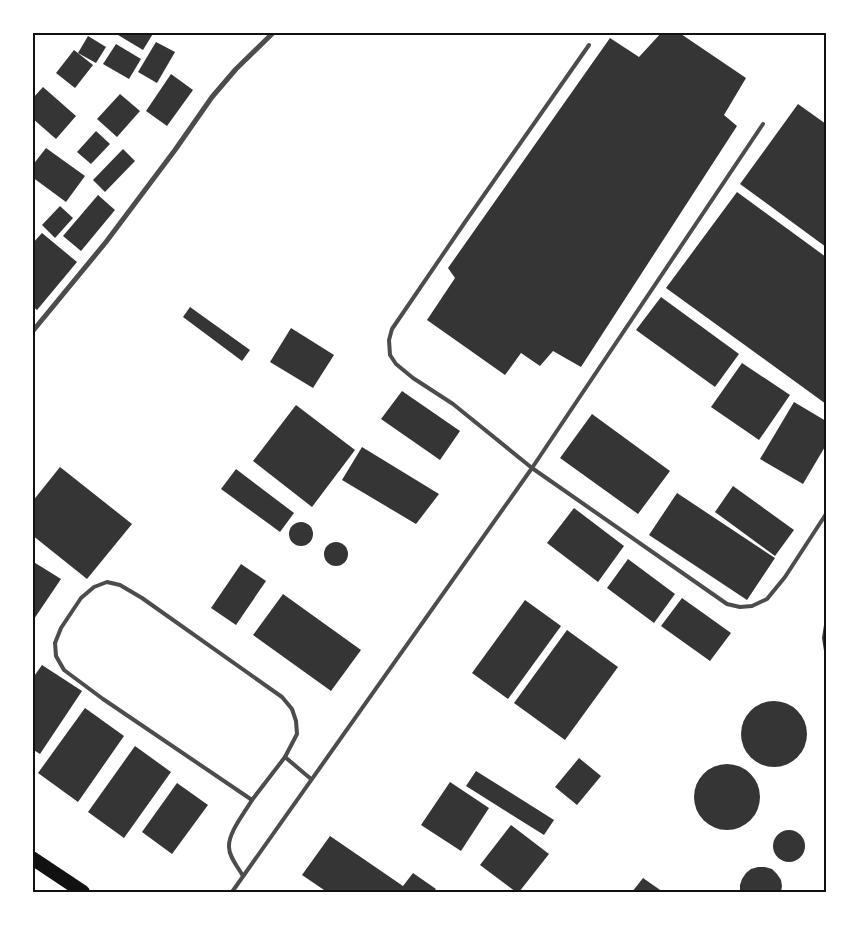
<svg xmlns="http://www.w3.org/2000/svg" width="859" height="925" font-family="'Playfair Display',serif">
	<rect width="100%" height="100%" fill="#fff"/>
	<g fill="#353535">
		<polygon points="113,32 154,32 143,50"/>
		<polygon points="662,32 678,32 746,78 724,115 737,126 581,367 553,351 540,366 521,353 505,375 427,320 455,278 448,268 610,38 639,57"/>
		<polygon points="88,36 106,47 96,63 78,53"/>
		<polygon points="156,42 175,52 157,83 138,72"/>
		<polygon points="116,44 141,59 129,79 103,64"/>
		<polygon points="74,50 93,65 75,88 56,73"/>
		<polygon points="171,74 193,90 167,126 146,111"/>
		<polygon points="43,87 76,116 56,139 32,118 32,99"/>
		<polygon points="120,94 140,111 117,137 97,119"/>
		<polygon points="798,104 826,124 826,247 740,184"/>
		<polygon points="96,131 110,144 91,164 77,152"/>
		<polygon points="46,148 85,176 66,202 32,177 32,166"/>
		<polygon points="123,149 135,161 105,192 93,180"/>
		<polygon points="737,192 826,257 826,404 666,288"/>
		<polygon points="98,195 115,210 81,251 63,236"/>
		<polygon points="60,206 73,218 55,238 42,225"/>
		<polygon points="42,233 77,262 37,310 32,306 32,244"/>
		<polygon points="661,297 739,354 715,387 636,330"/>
		<polygon points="190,307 250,350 242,361 183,317"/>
		<polygon points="291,328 334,355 313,388 270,362"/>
		<polygon points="742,363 790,395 759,440 711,407"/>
		<polygon points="402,391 460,431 440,460 381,419"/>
		<polygon points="794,402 826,421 826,445 803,484 760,459"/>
		<polygon points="296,405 355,450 312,507 253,461"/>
		<polygon points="592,414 670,471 638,514 560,458"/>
		<polygon points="362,447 439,494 416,524 342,480"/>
		<polygon points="60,467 132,524 87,579 32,535 32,502"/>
		<polygon points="236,469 294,513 280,532 221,489"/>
		<polygon points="733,486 794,530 775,556 715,512"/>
		<polygon points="677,493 775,558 747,600 649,535"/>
		<polygon points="574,508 624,546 598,582 547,543"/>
		<circle cx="301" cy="534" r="12"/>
		<circle cx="336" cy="554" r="12"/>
		<polygon points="628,559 675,594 654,623 607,588"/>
		<polygon points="32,561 61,579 32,622"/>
		<polygon points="241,564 266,581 236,625 211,608"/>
		<polygon points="283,594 361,650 331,691 253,635"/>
		<polygon points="682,598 731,633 710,661 661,626"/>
		<polygon points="525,600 561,626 508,699 472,673"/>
		<polygon points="826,621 826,656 824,651 822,638 824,625"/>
		<polygon points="567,630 618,667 565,740 514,703"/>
		<polygon points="42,665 82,691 40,754 32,749 32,679"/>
		<circle cx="774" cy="734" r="33"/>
		<polygon points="85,708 124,736 78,802 38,773"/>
		<polygon points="135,746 171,772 124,838 88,812"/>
		<polygon points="579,758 601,776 577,805 555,787"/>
		<circle cx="727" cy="797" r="33"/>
		<polygon points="476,771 554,820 544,835 466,786"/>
		<polygon points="450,782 489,808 461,851 421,825"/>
		<polygon points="177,783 208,805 172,854 142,832"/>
		<polygon points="511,825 549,854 519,892 516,892 480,865"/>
		<circle cx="789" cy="846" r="16"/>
		<polygon points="330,836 403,886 413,873 436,889 433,892 327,892 302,875"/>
		<polygon points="758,867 765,867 772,869 777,874 781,880 782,886 781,892 740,892 740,885 742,879 746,873 751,869"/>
		<polygon points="643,878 663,892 632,892"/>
	</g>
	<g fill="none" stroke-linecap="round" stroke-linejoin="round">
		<g stroke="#4c4c4c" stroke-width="4">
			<polyline points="589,45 463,225 392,329 389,340 390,355 396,364 413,378 453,404 532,468 727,604 740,607 752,606 767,599 785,577 826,514"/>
			<polygon points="107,582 120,585 142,598 282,697 292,709 296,721 297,734 285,757 252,800 103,699 64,670 56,656 55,643 61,628 81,598 94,587"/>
			<polyline points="285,757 311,779"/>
			<path d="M243,876C238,867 229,857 229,847C228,833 245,812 252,800"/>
			<polyline points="232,892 532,468 763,124"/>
		</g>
		<polyline stroke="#4c4c4c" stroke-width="5" points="32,332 106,242 175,150 212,97 236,69 274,32"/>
		<polyline stroke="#111" stroke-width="14" points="32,858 83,892"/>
	</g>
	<rect width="859" height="925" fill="none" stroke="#ffffff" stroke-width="68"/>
	<rect x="34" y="34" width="791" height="857" fill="none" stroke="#111" stroke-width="2"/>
</svg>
